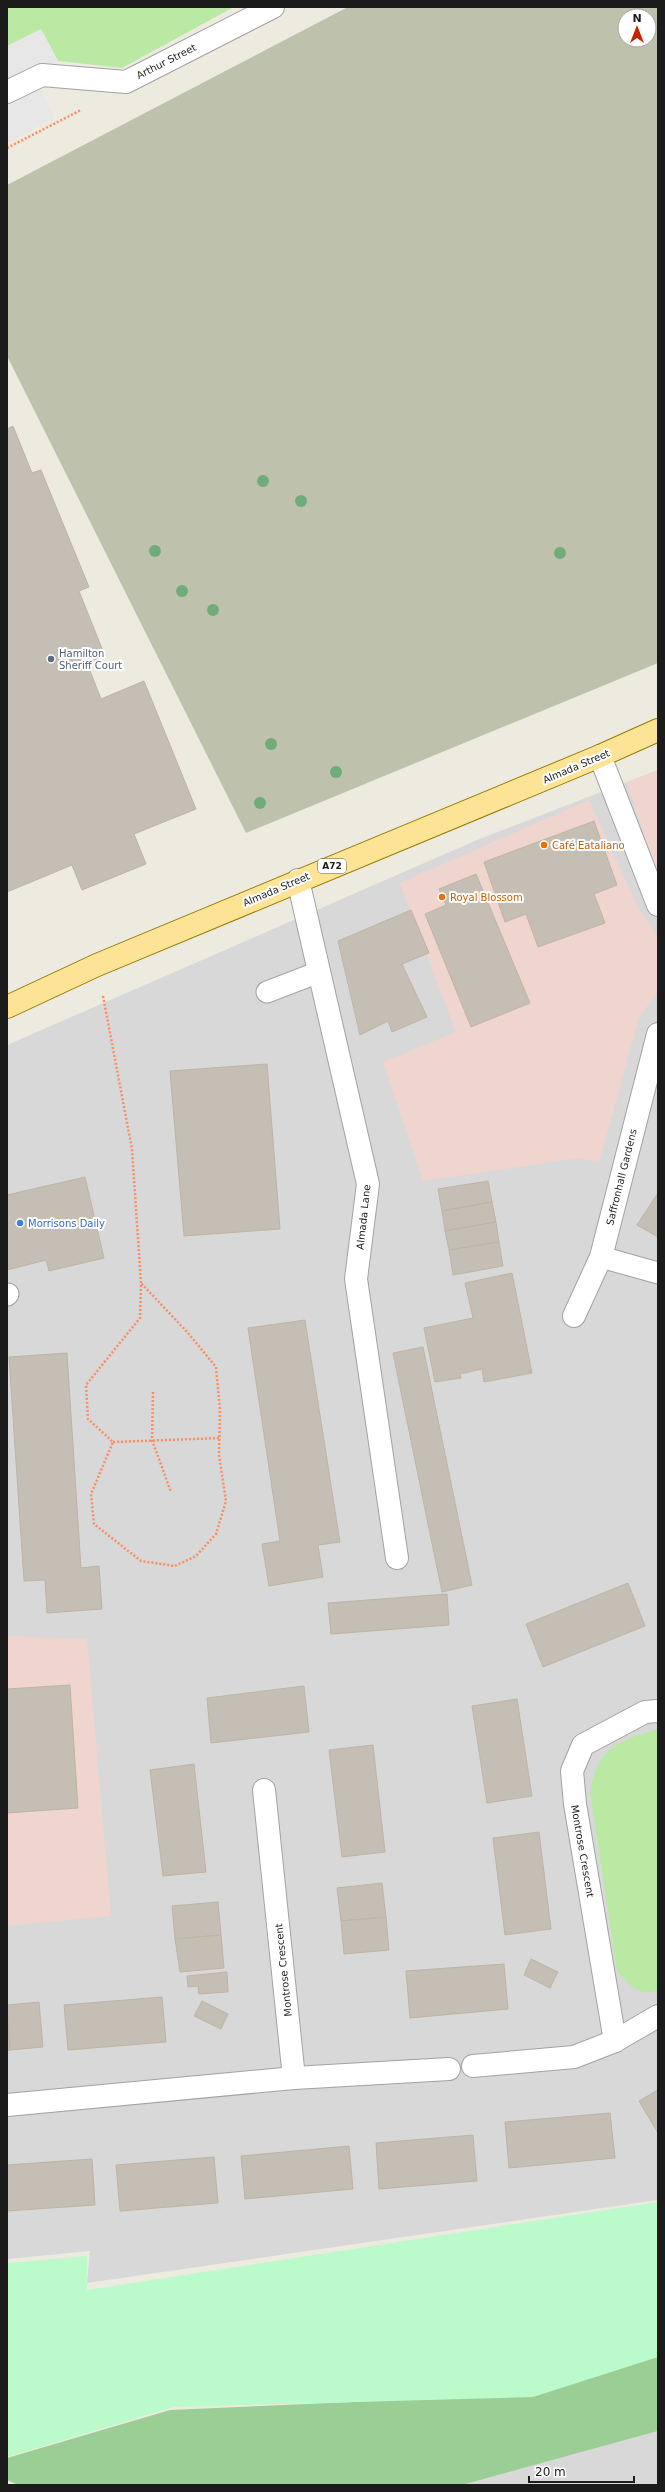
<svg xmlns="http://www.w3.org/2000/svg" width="665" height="2492" font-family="'DejaVu Sans',sans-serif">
	<rect width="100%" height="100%" fill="#edebe0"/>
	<g fill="#d9d8d8">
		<polygon points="658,770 658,2200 87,2283 90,2251 7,2259 7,1045 477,840"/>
		<polygon points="658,2431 658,2485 462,2485"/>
	</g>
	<g fill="#efd5ce">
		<polygon points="658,770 658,877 627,782"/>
		<polygon points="589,800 637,905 658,938 658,992 639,1017 599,1163 580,1158 423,1181 383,1062 456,1032 400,883"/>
		<polygon points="7,1636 87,1639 111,1916 7,1926"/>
	</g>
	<path fill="#bec2ac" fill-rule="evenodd" d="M348,7H658V663L246,833L7,356V185ZM625,16H649V40H625Z"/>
	<g fill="#bae9a4">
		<polygon points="7,7 234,7 122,68 58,61 41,29 7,46"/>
		<path d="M658,1729V1990C640,1998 628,1984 617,1971L590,1793C596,1748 618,1741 658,1729Z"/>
	</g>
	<polygon fill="#9bce94" points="658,2357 658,2431 462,2485 18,2485 7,2480 7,2458 170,2410 424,2399"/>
	<polygon fill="#bbfacb" points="658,2202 658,2357 533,2397 174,2407 7,2457 7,2263 87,2256 87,2290"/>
	<polygon fill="#e7e7e7" points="41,29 58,61 33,74 55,118 7,143 7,46"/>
	<g fill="#c5beb4" stroke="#bfb4a3">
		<polygon points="13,426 32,473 41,470 89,587 79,591 105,656 87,663 101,699 144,681 196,809 134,834 146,864 82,890 72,865 7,892 7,429"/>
		<polygon points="594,821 617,885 594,894 605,923 538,947 526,914 505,922 484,862"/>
		<polygon points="476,874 530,1003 471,1027 425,914 446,905 439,889"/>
		<polygon points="411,910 429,953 402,964 427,1017 392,1032 388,1021 360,1035 338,941"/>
		<polygon points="267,1064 280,1229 184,1236 170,1071"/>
		<polygon points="85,1177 104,1258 49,1271 46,1260 7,1270 7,1195"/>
		<polygon points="488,1181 492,1202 442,1211 438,1189"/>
		<polygon points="658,1193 658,1237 637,1225"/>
		<polygon points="492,1202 496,1222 445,1231 442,1211"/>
		<polygon points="496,1222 499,1242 449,1250 445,1231"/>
		<polygon points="499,1242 503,1266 453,1275 449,1250"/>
		<polygon points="512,1273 532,1373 484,1382 482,1369 460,1374 461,1378 435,1382 424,1328 473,1318 465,1283"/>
		<polygon points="305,1320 340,1542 318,1545 323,1577 269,1586 262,1544 280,1541 248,1328"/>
		<polygon points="423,1347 472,1585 442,1592 393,1353"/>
		<polygon points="67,1353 81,1568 99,1566 102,1609 47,1613 45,1580 24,1581 9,1357"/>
		<polygon points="628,1583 645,1626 543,1667 526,1624"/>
		<polygon points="447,1594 449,1625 331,1634 328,1603"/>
		<polygon points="70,1685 78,1808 7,1813 7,1689"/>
		<polygon points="304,1686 309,1732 211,1743 207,1698"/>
		<polygon points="517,1699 532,1796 487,1803 472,1706"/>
		<polygon points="373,1745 385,1852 342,1857 329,1750"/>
		<polygon points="194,1764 206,1872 163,1876 150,1770"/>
		<polygon points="539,1832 551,1929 505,1935 493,1838"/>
		<polygon points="382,1883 386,1917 341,1921 337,1888"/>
		<polygon points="218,1902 221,1935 175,1939 172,1906"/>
		<polygon points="386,1917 389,1950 344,1954 341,1921"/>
		<polygon points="221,1935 224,1968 180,1972 175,1939"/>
		<polygon points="531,1959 558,1972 550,1988 524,1975"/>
		<polygon points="504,1964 508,2009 410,2018 406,1971"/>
		<polygon points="227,1972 228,1992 199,1994 198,1986 188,1987 187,1976"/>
		<polygon points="162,1997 166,2042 68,2050 64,2005"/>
		<polygon points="202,2001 228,2014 221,2029 194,2016"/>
		<polygon points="39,2002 43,2047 10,2050 7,2005"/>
		<polygon points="7,2015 10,2050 7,2051"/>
		<polygon points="658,2090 658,2133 639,2101"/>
		<polygon points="610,2113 615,2158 509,2168 505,2122"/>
		<polygon points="473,2135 477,2181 379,2189 376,2143"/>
		<polygon points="349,2146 353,2189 245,2199 241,2156"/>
		<polygon points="214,2157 218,2203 120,2211 116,2165"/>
		<polygon points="92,2159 95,2205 7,2211 7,2165"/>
	</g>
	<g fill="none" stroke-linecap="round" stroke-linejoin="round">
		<defs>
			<g id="service">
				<polyline points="267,992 319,972"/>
				<polyline points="601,1257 658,1273"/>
				<polyline points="7,1295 8,1294"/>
			</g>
			<g id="minor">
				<polyline points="7,92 42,75 126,82 273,7"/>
				<polyline points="600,756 658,905"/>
				<polyline points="298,880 368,1184 356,1279 397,1558"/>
				<polyline points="574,1316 601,1257 658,1034"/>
				<polyline points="264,1790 294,2078"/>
				<polyline points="615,2041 575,1804 572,1771 583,1745 645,1712 658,1711"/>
				<polyline points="473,2066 574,2057 615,2041 658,2016"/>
				<polyline points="7,2105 294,2078 449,2069"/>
			</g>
			<polyline id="primary" points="7,1007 97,965 600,756 658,730"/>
		</defs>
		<use href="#service" stroke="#a2a2a2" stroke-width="23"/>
		<use href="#minor" stroke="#a2a2a2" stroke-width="24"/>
		<use href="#primary" stroke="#927c00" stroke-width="24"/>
		<g stroke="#fc8d62" stroke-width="2.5" stroke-dasharray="2 2" stroke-linecap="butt">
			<polyline points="7,148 81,110"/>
			<polyline points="103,996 132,1149 141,1283 140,1318 86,1385 88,1419 113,1442 91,1494 94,1524 141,1561 175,1566 196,1556 216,1534 226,1501 219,1455 220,1410 216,1367 188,1333 141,1283"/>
			<polyline points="153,1392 152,1440 171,1492"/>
			<polyline points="113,1442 220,1438"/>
		</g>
		<use href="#service" stroke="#fff" stroke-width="21"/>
		<use href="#minor" stroke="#fff" stroke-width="22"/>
		<use href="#primary" stroke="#fde395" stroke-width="22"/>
	</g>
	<g fill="#70ac7a">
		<circle cx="263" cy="481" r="6"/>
		<circle cx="301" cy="501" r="6"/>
		<circle cx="155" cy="551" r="6"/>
		<circle cx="560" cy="553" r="6"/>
		<circle cx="182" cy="591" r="6"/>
		<circle cx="213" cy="610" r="6"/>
		<circle cx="271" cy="744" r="6"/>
		<circle cx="336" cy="772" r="6"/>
		<circle cx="260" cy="803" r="6"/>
	</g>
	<circle fill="#5c6f8a" stroke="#fff" stroke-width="1.5" cx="51" cy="659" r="4"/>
	<g fill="#e8710a" stroke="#fff" stroke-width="1.5">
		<circle cx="544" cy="845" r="4"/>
		<circle cx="442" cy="897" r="4"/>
	</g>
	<circle fill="#3f7fe0" stroke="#fff" stroke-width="1.5" cx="20" cy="1223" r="4"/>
	<g text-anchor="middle" stroke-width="4" stroke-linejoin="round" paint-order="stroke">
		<rect fill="#fff" stroke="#5f5f5f" stroke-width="1" x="318" y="859" width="28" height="14" rx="3"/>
		<g font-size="9" font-weight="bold" fill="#1b1b1b">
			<text x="332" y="869">A72</text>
		</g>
		<g font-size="10" fill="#1b1b1b" stroke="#fff">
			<text transform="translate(166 61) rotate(-27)" y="4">Arthur Street</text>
			<text transform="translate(576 766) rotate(-23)" y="4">Almada Street</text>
			<text transform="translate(276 889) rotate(-23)" y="4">Almada Street</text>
			<text transform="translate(621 1177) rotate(-76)" y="4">Saffronhall Gardens</text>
			<text transform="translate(363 1217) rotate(-84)" y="4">Almada Lane</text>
			<text transform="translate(583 1851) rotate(80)" y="4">Montrose Crescent</text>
			<text transform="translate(283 1970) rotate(-96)" y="4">Montrose Crescent</text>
		</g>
		<g font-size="10" fill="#4e5e75" stroke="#fff" text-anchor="start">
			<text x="59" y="657">Hamilton<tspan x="59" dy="12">Sheriff Court</tspan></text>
		</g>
		<g font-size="10" fill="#c56008" stroke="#fff" text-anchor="start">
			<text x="552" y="849">Café Eataliano</text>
			<text x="450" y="901">Royal Blossom</text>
		</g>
		<g font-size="10" fill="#366cbe" stroke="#fff" text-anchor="start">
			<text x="28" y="1227">Morrisons Daily</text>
		</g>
	</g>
	<rect width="665" height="2492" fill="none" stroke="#1b1b1b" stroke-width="16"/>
	<g transform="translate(637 28)"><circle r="19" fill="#ffffff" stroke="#a4a4a4"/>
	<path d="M0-3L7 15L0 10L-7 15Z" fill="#c62300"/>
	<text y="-6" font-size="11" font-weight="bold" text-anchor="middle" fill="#1b1b1b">N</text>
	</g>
	<path d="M529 2476v6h105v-6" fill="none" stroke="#1b1b1b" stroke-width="2"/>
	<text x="535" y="2476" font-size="12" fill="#1b1b1b" stroke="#ffffff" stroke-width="3" paint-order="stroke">20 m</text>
</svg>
